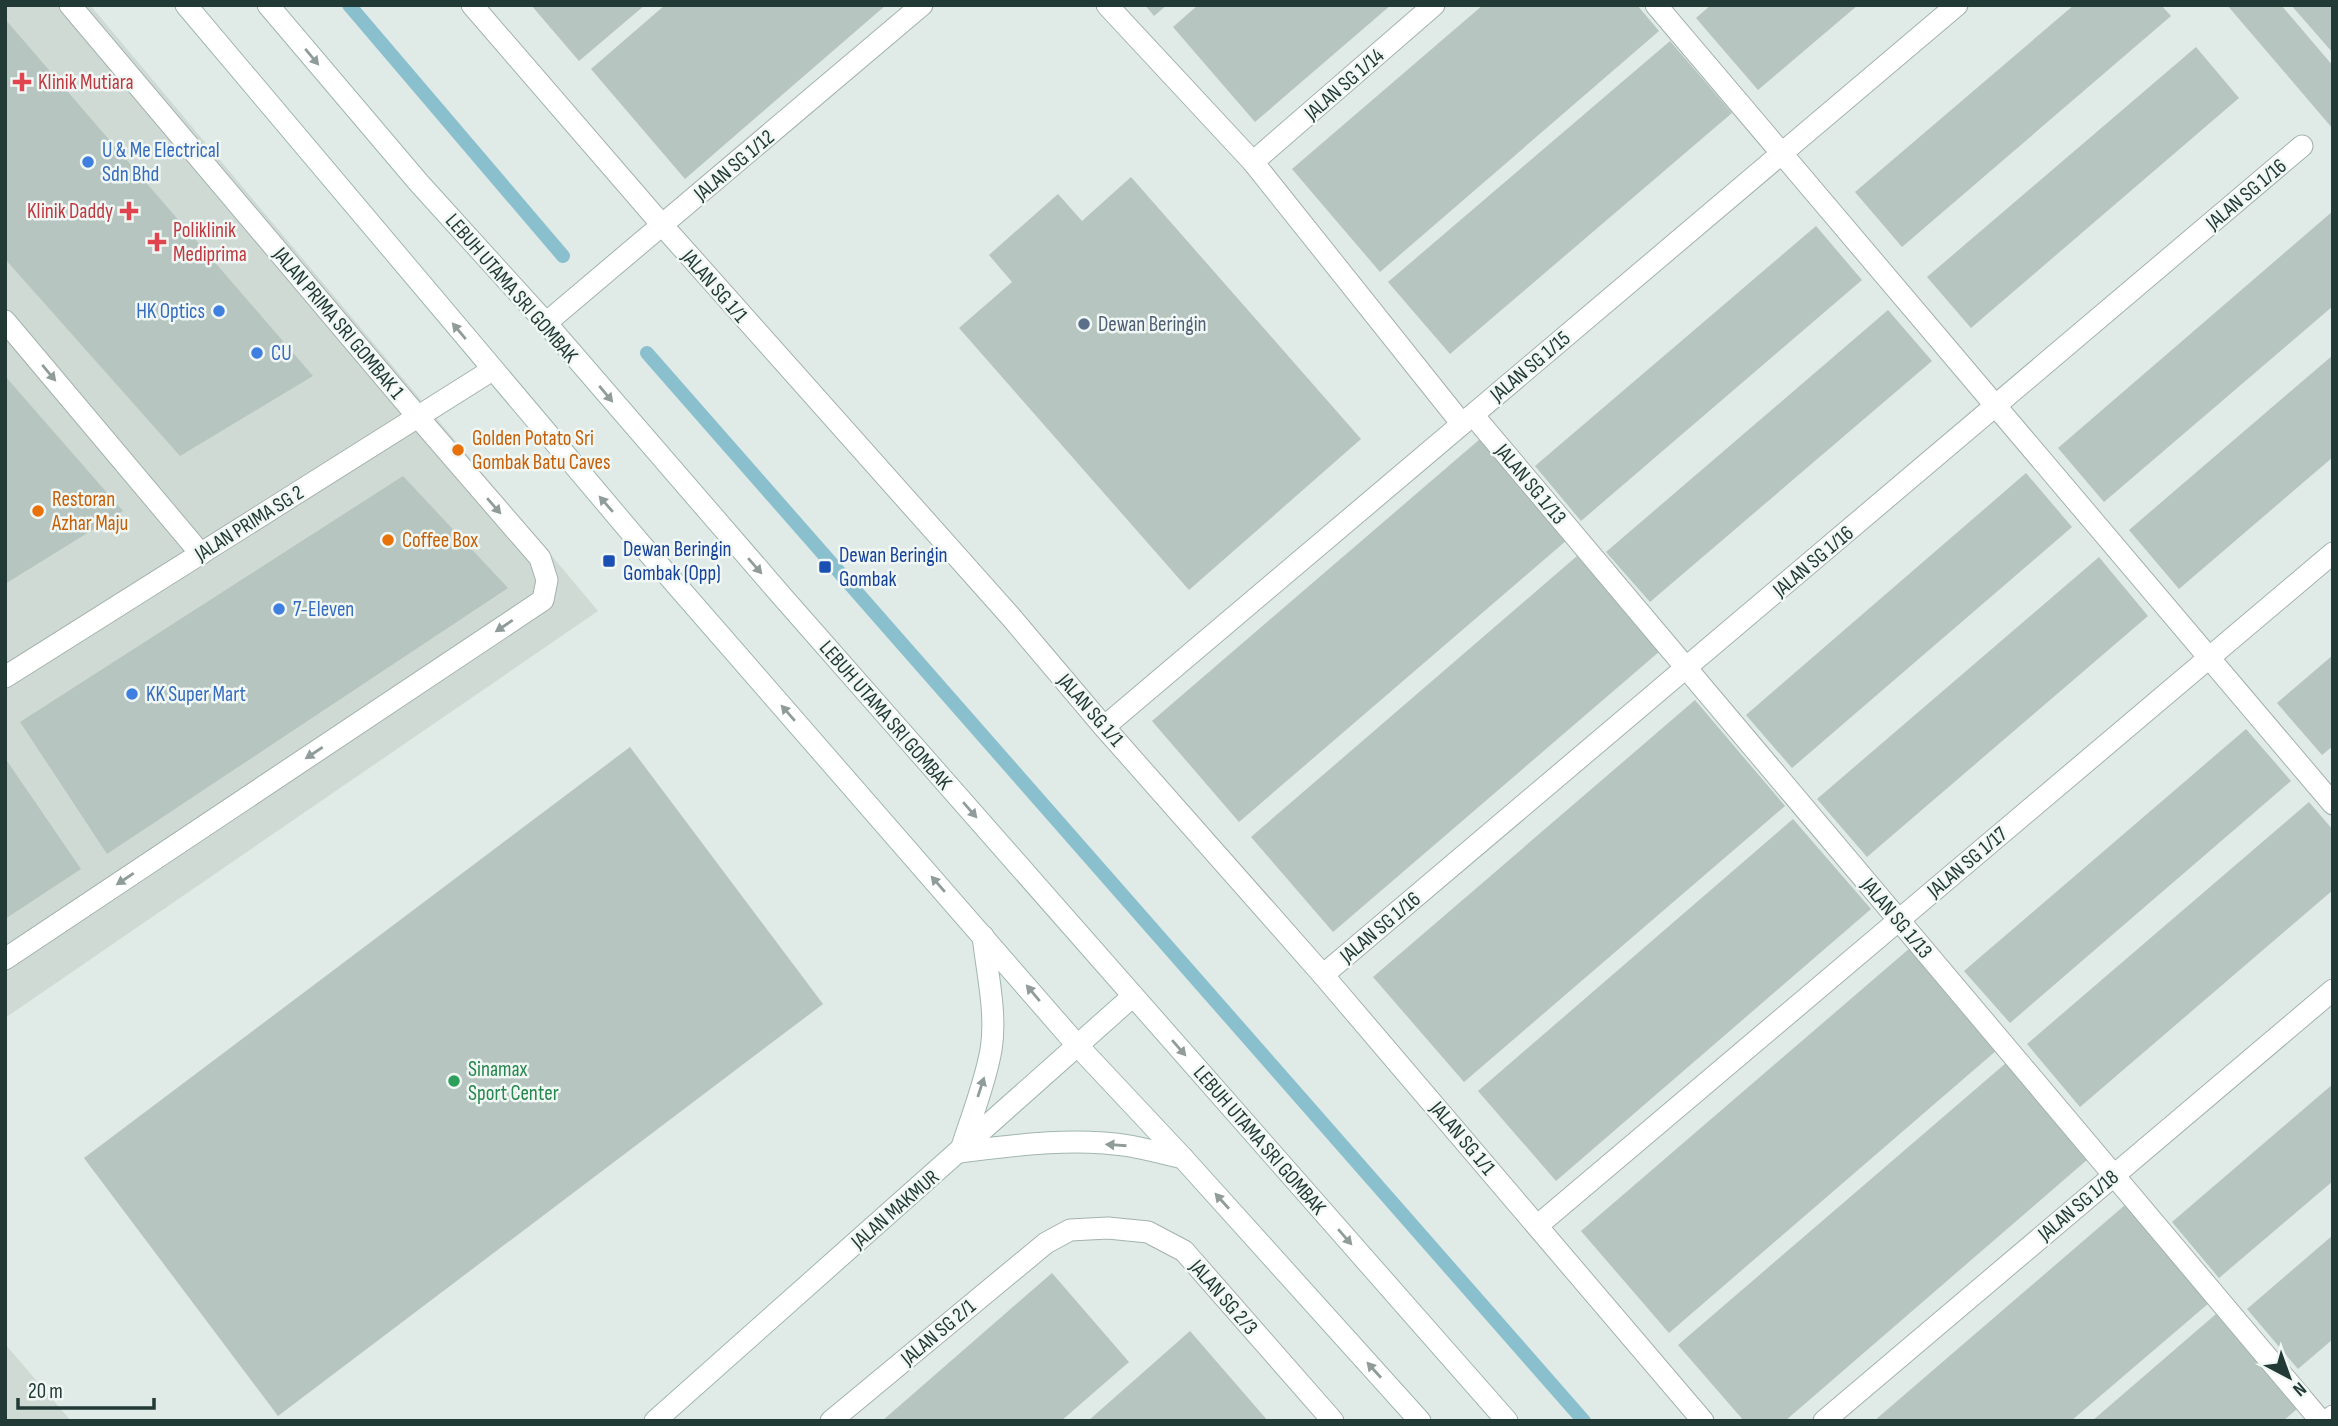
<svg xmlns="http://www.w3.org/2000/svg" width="2338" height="1426" font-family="'Sofia Sans Condensed',sans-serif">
	<rect width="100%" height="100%" fill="#e0eae6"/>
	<g fill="#cfdad5">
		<polygon points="5,5 90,5 598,611 5,1018"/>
		<polygon points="5,1344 71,1421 5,1421"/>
	</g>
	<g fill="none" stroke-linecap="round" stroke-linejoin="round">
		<g stroke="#8ac0cd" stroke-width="14">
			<polyline points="349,5 563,256"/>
			<polyline points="647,353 1584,1421"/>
		</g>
	</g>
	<g fill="#b6c5bf">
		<polygon points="531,5 645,5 579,61"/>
		<polygon points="665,5 886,5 685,179 591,69"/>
		<polygon points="1145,5 1167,5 1154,16"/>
		<polygon points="1198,5 1391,5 1255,122 1173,27"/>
		<polygon points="1483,5 1637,5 1659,31 1380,272 1292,169"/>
		<polygon points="1711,5 1858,5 1758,90 1696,18"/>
		<polygon points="2074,5 2161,5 2171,16 1902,247 1855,192"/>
		<polygon points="2227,5 2281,5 2333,66 2333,129"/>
		<polygon points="2291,5 2333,5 2333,53"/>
		<polygon points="5,19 313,376 180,456 5,259"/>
		<polygon points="1670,41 1732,113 1450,354 1388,282"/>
		<polygon points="2196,47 2239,98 1971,328 1927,277"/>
		<polygon points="1131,177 1361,439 1189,590 959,328 1012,282 989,255 1058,194 1082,221"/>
		<polygon points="2333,211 2333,306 2104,502 2058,448"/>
		<polygon points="1816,226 1862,280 1581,521 1535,466"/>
		<polygon points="1888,310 1932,361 1650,602 1606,552"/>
		<polygon points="2333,355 2333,457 2179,589 2129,530"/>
		<polygon points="5,376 123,511 5,584"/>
		<polygon points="1480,439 1567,540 1239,822 1152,721"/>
		<polygon points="2026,473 2072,527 1792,768 1746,715"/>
		<polygon points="403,476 508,588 107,854 20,722"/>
		<polygon points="1577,556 1660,651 1333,932 1251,837"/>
		<polygon points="2099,557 2148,616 1867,857 1817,799"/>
		<polygon points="2333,655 2333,746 2322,755 2277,703"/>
		<polygon points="1695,700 1785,806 1464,1082 1373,977"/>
		<polygon points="2246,729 2291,781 2010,1023 1964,971"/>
		<polygon points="630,747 823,1004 278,1416 84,1158"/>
		<polygon points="5,758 81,869 5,919"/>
		<polygon points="2309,802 2333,830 2333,890 2080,1107 2027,1044"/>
		<polygon points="1793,819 1871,909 1556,1181 1478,1091"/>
		<polygon points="1910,948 1997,1050 1669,1333 1581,1231"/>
		<polygon points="2006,1063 2088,1159 1785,1421 1744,1421 1678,1345"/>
		<polygon points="2333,1084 2333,1181 2219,1278 2172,1222"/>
		<polygon points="2125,1205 2209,1303 2071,1421 1874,1421"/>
		<polygon points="2333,1235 2333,1339 2298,1369 2247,1309"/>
		<polygon points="1052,1273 1129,1362 1061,1421 882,1421"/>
		<polygon points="2216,1314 2297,1409 2283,1421 2092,1421"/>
		<polygon points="1190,1331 1268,1421 1088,1421"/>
	</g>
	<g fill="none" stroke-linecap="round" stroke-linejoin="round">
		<defs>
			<g id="lane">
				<polyline points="1656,5 2333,804"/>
				<polyline points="5,321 201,554"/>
				<polyline points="1473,415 2321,1421"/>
				<polyline points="5,959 543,600 547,580 540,558 418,417"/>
			</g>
			<g id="street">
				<polyline points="70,5 418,417"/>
				<polyline points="472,5 663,226 1011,617 1104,727 1323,975 1703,1421"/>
				<polyline points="1107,5 1253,162 1462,424"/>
				<polyline points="1253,162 1434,5"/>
				<polyline points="546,323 922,5"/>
				<polyline points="5,677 492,370"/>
				<polyline points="1104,727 1957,5"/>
				<polyline points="1323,975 2302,146"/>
				<polyline points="1537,1226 2333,553"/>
				<polyline points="831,1421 1046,1243 1070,1230 1108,1228 1148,1232 1184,1251 1333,1421"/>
				<polyline points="1824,1421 2333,990"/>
				<polyline points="2327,1421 2333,1416"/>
			</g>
			<g id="secondary">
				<polyline points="186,5 639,542 1077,1045 1183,1158 1420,1421"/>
				<polyline points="268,5 419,183 546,323 780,594 1507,1421"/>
				<path d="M961,1150C971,1118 985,1084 991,1050C997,1014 987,972 983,936"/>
				<path d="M960,1152C1016,1145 1074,1137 1130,1146C1147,1149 1165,1154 1183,1158"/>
				<polyline points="655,1421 1133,996"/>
			</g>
		</defs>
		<use href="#lane" stroke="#a3b2ad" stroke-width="23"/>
		<use href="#street" stroke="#a3b2ad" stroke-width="23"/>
		<use href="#secondary" stroke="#a0b6af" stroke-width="23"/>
		<use href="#lane" stroke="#fff" stroke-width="21"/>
		<use href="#street" stroke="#fff" stroke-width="21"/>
		<use href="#secondary" stroke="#fff" stroke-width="21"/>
	</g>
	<defs><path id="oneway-solid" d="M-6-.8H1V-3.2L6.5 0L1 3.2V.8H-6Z" transform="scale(1.75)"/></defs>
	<g fill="#909c9a">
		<use href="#oneway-solid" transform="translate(312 57) rotate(50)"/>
		<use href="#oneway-solid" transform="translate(459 331) rotate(-130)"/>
		<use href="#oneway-solid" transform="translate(49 373) rotate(50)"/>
		<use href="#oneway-solid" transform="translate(606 394) rotate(50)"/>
		<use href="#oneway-solid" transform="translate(606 504) rotate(-131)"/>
		<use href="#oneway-solid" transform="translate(494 506) rotate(49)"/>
		<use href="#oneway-solid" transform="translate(755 566) rotate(49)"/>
		<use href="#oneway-solid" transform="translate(504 626) rotate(146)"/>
		<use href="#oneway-solid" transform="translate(788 713) rotate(-131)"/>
		<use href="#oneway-solid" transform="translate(314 753) rotate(146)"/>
		<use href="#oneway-solid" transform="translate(970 810) rotate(49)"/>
		<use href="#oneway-solid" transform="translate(125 879) rotate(146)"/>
		<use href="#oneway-solid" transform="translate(938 884) rotate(-131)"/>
		<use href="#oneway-solid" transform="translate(1033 993) rotate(-130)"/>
		<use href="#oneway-solid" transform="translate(1179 1048) rotate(49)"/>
		<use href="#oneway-solid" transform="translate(981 1087) rotate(-72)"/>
		<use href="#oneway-solid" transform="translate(1116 1145) rotate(-176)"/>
		<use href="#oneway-solid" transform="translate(1222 1201) rotate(-132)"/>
		<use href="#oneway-solid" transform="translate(1345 1237) rotate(49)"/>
		<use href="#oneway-solid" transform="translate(1374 1370) rotate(-132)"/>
	</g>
	<g fill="#e0444e" stroke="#f1f7f4" stroke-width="2.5">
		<path d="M18.5 71.5h7v7h7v7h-7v7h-7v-7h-7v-7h7z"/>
		<path d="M125.5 200.5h7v7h7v7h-7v7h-7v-7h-7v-7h7z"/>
		<path d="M153.5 231.5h7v7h7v7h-7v7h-7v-7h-7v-7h7z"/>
	</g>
	<g fill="#3f7fe0" stroke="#f1f7f4" stroke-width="2.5">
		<circle cx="88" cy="162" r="7"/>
		<circle cx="219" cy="311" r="7"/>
		<circle cx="257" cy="353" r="7"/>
		<circle cx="279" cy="609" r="7"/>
		<circle cx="132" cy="694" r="7"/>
	</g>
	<circle fill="#5c6f8a" stroke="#f1f7f4" stroke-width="2.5" cx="1084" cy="324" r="7"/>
	<g fill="#e8710a" stroke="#f1f7f4" stroke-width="2.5">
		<circle cx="458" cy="450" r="7"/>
		<circle cx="38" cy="511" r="7"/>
		<circle cx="388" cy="540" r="7"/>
	</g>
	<g fill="#1a4fb4" stroke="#f1f7f4" stroke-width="2.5">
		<rect x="602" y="554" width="14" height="14" rx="3.5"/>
		<rect x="818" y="560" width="14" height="14" rx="3.5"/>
	</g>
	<circle fill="#2e9e5b" stroke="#f1f7f4" stroke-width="2.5" cx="454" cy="1081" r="7"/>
	<g text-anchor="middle" stroke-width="5" stroke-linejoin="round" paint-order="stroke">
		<g font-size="21" fill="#be3a42" stroke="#f1f7f4" text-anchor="start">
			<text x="38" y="89">Klinik Mutiara</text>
			<text x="113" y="218" text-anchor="end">Klinik Daddy</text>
			<text x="173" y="237">Poliklinik<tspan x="173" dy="24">Mediprima</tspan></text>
		</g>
		<g font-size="21" fill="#223a35" stroke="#f1f7f4">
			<text transform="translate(1344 84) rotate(-41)" y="7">JALAN SG 1/14</text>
			<text transform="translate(734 165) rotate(-40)" y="7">JALAN SG 1/12</text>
			<text transform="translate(2246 194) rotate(-40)" y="7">JALAN SG 1/16</text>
			<text transform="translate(715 286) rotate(49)" y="7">JALAN SG 1/1</text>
			<text transform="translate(512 288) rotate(49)" y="7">LEBUH UTAMA SRI GOMBAK</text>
			<text transform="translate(339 323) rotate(50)" y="7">JALAN PRIMA SRI GOMBAK 1</text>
			<text transform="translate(1530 366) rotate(-40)" y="7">JALAN SG 1/15</text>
			<text transform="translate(1531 484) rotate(50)" y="7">JALAN SG 1/13</text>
			<text transform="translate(249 523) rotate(-32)" y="7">JALAN PRIMA SG 2</text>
			<text transform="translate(1813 561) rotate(-40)" y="7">JALAN SG 1/16</text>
			<text transform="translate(1091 710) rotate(49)" y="7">JALAN SG 1/1</text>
			<text transform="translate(886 715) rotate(49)" y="7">LEBUH UTAMA SRI GOMBAK</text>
			<text transform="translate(1967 862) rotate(-40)" y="7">JALAN SG 1/17</text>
			<text transform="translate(1897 918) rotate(50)" y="7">JALAN SG 1/13</text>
			<text transform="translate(1380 927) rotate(-40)" y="7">JALAN SG 1/16</text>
			<text transform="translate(1463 1138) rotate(50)" y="7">JALAN SG 1/1</text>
			<text transform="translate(1260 1140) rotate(49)" y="7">LEBUH UTAMA SRI GOMBAK</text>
			<text transform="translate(2078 1205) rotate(-40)" y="7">JALAN SG 1/18</text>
			<text transform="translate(895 1209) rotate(-41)" y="7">JALAN MAKMUR</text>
			<text transform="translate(1224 1297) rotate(49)" y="7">JALAN SG 2/3</text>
			<text transform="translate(938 1332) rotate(-40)" y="7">JALAN SG 2/1</text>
		</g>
		<g font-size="21" fill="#366cbe" stroke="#f1f7f4" text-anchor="start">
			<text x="102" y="157">U &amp; Me Electrical<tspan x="102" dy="24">Sdn Bhd</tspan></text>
			<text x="205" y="318" text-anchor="end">HK Optics</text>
			<text x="271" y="360">CU</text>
			<text x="293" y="616">7-Eleven</text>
			<text x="146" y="701">KK Super Mart</text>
		</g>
		<g font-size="21" fill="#4e5e75" stroke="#f1f7f4" text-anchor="start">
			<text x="1098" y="331">Dewan Beringin</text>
		</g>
		<g font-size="21" fill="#c56008" stroke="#f1f7f4" text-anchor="start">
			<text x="472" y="445">Golden Potato Sri<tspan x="472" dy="24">Gombak Batu Caves</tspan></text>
			<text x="52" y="506">Restoran<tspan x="52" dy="24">Azhar Maju</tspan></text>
			<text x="402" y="547">Coffee Box</text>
		</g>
		<g font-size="21" fill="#164399" stroke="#f1f7f4" text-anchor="start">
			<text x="623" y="556">Dewan Beringin<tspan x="623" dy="24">Gombak (Opp)</tspan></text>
			<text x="839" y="562">Dewan Beringin<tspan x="839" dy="24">Gombak</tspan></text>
		</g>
		<g font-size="21" fill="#27864d" stroke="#f1f7f4" text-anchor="start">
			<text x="468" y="1076">Sinamax<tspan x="468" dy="24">Sport Center</tspan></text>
		</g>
	</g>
	<rect width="2338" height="1426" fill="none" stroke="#223a35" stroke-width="14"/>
	<g transform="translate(2289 1377) rotate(139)" stroke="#f1f7f4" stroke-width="5" paint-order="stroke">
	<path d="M0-5L12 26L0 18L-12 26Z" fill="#223a35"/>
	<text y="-10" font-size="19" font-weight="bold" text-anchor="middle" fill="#223a35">N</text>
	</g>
	<path d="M18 1398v10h136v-10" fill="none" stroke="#223a35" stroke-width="3.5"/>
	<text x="28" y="1398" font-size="21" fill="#223a35" stroke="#f1f7f4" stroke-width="5" paint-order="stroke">20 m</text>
</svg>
